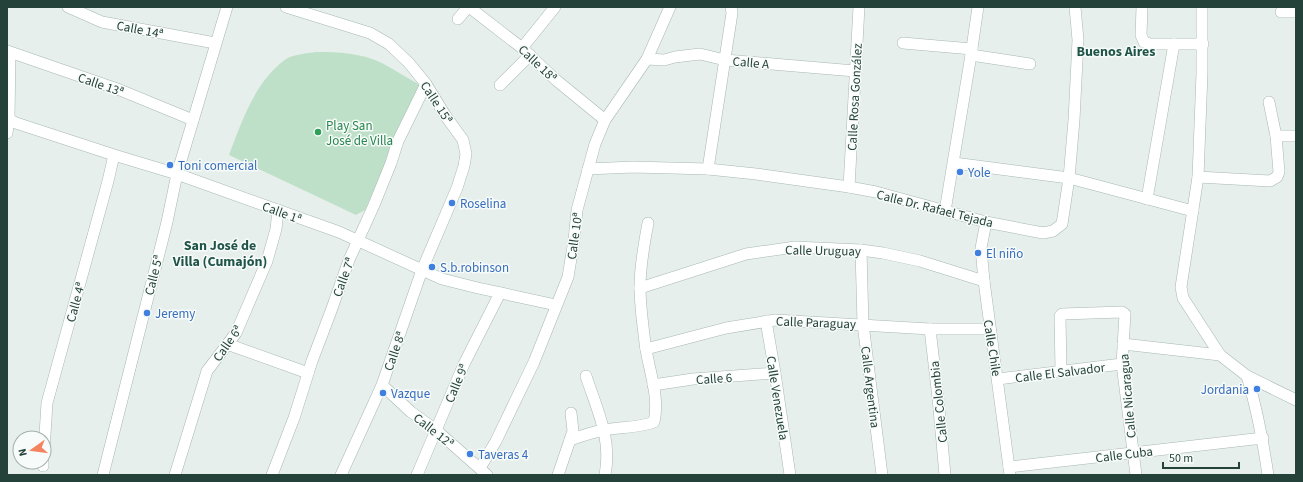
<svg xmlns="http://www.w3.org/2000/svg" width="1303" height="482" font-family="'Source Sans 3',sans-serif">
	<rect width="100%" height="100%" fill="#e6efeb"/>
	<path fill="#bfe0c8" d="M316,52C338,52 362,53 382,63C395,70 407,78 420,85L365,210L356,215L229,155C242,121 255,81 286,59C292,55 308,53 316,52Z"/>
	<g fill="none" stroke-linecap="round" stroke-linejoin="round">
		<defs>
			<g id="minor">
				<polyline points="68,7 102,22 215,43"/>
				<polyline points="286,7 370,33 389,44 409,63 426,84 445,115 463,140 466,154 464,166 457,188 422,270 382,385 341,475"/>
				<polyline points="469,7 522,48 556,80 605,120"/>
				<polyline points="1142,7 1141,35 1144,42 1150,44 1203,44"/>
				<polyline points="1202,7 1202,73 1198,177 1181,287 1183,298 1220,355"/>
				<polyline points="1281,12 1296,12"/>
				<polyline points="458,19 468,7"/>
				<polyline points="903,43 972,49"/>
				<polyline points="522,48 555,7"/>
				<polyline points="7,51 120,90 193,120"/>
				<polyline points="971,55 1030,64"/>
				<polyline points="647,59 664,60 675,57 700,54 725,60 855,71"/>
				<polyline points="500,85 530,55"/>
				<polyline points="7,118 16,123 114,155 177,174 339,232 442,279 478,288 556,305"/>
				<polyline points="7,133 9,119 10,52"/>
				<polyline points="1276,136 1296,136"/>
				<polyline points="954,163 1069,178 1193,211"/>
				<polyline points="588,169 633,167 708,169 756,174 849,187 876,192 986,222 1043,233 1053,231 1062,224 1069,178 1074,120 1078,40 1075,7"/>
				<polyline points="708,169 732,13 731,7"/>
				<polyline points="1198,177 1270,181 1277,177 1279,172 1276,136 1269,102"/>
				<polyline points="849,187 859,7"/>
				<polyline points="1147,199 1174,44"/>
				<polyline points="945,211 971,55 978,7"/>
				<polyline points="986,222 981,248 984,281 1010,475"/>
				<polyline points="861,250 863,324 882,475"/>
				<polyline points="640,288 746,254 795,247 861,250 883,253 920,261 984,281"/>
				<polyline points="766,321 775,373 790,475"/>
				<polyline points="930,329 938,398 945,475"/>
				<polyline points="227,344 308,373"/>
				<polyline points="1123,344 1220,355 1247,376 1296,400"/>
				<polyline points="646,349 726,328 775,320 930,329 990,329"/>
				<polyline points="1061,371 1060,316 1062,314 1122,312 1125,314 1122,364 1136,475"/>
				<path d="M586,376C597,410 612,438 605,475"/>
				<path d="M1247,376C1257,409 1263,441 1268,475"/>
				<polyline points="998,379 1122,364"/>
				<polyline points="382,385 411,412 436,430 487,475"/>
				<polyline points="653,385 693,379 775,373"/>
				<path d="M570,440C581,436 593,432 604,430C621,427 638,428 654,422C660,396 648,368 645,343C643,325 640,306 640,287C640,266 644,244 648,223"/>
				<polyline points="44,450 47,403 108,181 114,155"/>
				<polyline points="43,466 43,462"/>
				<polyline points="1009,467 1263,438"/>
				<polyline points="480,468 496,441 534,362 568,277 574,240 577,210 595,144 605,120 647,59 670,7"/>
				<polyline points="103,475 167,222 177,174 227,7"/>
				<polyline points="175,475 207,371 236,333 267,261 276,229 278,210"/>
				<polyline points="272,475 294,418 312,361 331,311 349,260 374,205 391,163 398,141 426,84"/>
				<polyline points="417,475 464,364 500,293"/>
				<polyline points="558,475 573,431 571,413"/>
			</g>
		</defs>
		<use href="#minor" stroke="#a8b8b2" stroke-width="12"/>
		<use href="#minor" stroke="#fff" stroke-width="11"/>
	</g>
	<circle fill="#2e9e5b" stroke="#f7fbf9" stroke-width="1.5" cx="318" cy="132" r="4"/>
	<g fill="#3f7fe0" stroke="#f7fbf9" stroke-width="1.5">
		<circle cx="170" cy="165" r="4"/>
		<circle cx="960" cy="172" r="4"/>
		<circle cx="452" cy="203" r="4"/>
		<circle cx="978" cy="253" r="4"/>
		<circle cx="432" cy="267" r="4"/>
		<circle cx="147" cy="313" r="4"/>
		<circle cx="1257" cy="389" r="4"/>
		<circle cx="383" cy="393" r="4"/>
		<circle cx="470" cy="454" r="4"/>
	</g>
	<g text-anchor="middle" stroke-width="3" stroke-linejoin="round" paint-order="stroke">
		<g font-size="13" fill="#24423a" stroke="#f7fbf9">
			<text transform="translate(140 29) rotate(11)" y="5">Calle 14ª</text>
			<text transform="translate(751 62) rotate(5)" y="5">Calle A</text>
			<text transform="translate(538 63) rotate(43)" y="5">Calle 18ª</text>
			<text transform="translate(101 84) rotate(19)" y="5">Calle 13ª</text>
			<text transform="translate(854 97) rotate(-87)" y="5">Calle Rosa González</text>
			<text transform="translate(437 102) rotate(57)" y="5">Calle 15ª</text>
			<text transform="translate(935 208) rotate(14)" y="5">Calle Dr. Rafael Tejada</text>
			<text transform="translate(282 212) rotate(20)" y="5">Calle 1ª</text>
			<text transform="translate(574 236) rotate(-82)" y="5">Calle 10ª</text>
			<text transform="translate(823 250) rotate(1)" y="5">Calle Uruguay</text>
			<text transform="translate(153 275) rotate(-76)" y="5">Calle 5ª</text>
			<text transform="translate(343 277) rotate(-70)" y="5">Calle 7ª</text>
			<text transform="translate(75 302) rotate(-75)" y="5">Calle 4ª</text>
			<text transform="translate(816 322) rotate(2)" y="5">Calle Paraguay</text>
			<text transform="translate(227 343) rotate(-55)" y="5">Calle 6ª</text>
			<text transform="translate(993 348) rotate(81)" y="5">Calle Chile</text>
			<text transform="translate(394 351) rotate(-71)" y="5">Calle 8ª</text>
			<text transform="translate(1060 372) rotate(-7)" y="5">Calle El Salvador</text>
			<text transform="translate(714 378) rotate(-4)" y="5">Calle 6</text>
			<text transform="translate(456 383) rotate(-67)" y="5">Calle 9ª</text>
			<text transform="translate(871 387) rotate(83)" y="5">Calle Argentina</text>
			<text transform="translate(1127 396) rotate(-95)" y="5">Calle Nicaragua</text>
			<text transform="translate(778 398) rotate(81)" y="5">Calle Venezuela</text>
			<text transform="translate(938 402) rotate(-96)" y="5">Calle Colombia</text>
			<text transform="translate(434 430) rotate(38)" y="5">Calle 12ª</text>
			<text transform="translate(1124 454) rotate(-7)" y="5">Calle Cuba</text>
		</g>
		<g font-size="13" fill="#27864d" stroke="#f7fbf9" text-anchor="start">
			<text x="326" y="130">Play San<tspan x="326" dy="15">José de Villa</tspan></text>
		</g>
		<g font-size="13" fill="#366cbe" stroke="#f7fbf9" text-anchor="start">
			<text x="178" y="170">Toni comercial</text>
			<text x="968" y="177">Yole</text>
			<text x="460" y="208">Roselina</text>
			<text x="986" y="258">El niño</text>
			<text x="440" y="272">S.b.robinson</text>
			<text x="155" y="318">Jeremy</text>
			<text x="1249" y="394" text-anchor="end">Jordania</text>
			<text x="391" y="398">Vazque</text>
			<text x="478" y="459">Taveras 4</text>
		</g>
		<g font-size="14" font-weight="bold" fill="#1f5548" stroke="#f7fbf9">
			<text x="1116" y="56">Buenos Aires</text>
			<text x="220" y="250">San José de<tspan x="220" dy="16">Villa (Cumajón)</tspan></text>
		</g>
	</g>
	<rect width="1303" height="482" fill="none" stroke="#24423a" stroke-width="16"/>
	<g transform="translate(32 450) rotate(256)"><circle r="19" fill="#f7fbf9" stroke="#a3b1ad"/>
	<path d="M0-3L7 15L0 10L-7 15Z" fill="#f4845f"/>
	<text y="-6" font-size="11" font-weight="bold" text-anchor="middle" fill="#24423a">N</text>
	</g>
	<path d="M1163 462v6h76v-6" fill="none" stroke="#24423a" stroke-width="2"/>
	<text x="1169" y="462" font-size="12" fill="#24423a" stroke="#f7fbf9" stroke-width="3" paint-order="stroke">50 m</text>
</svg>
